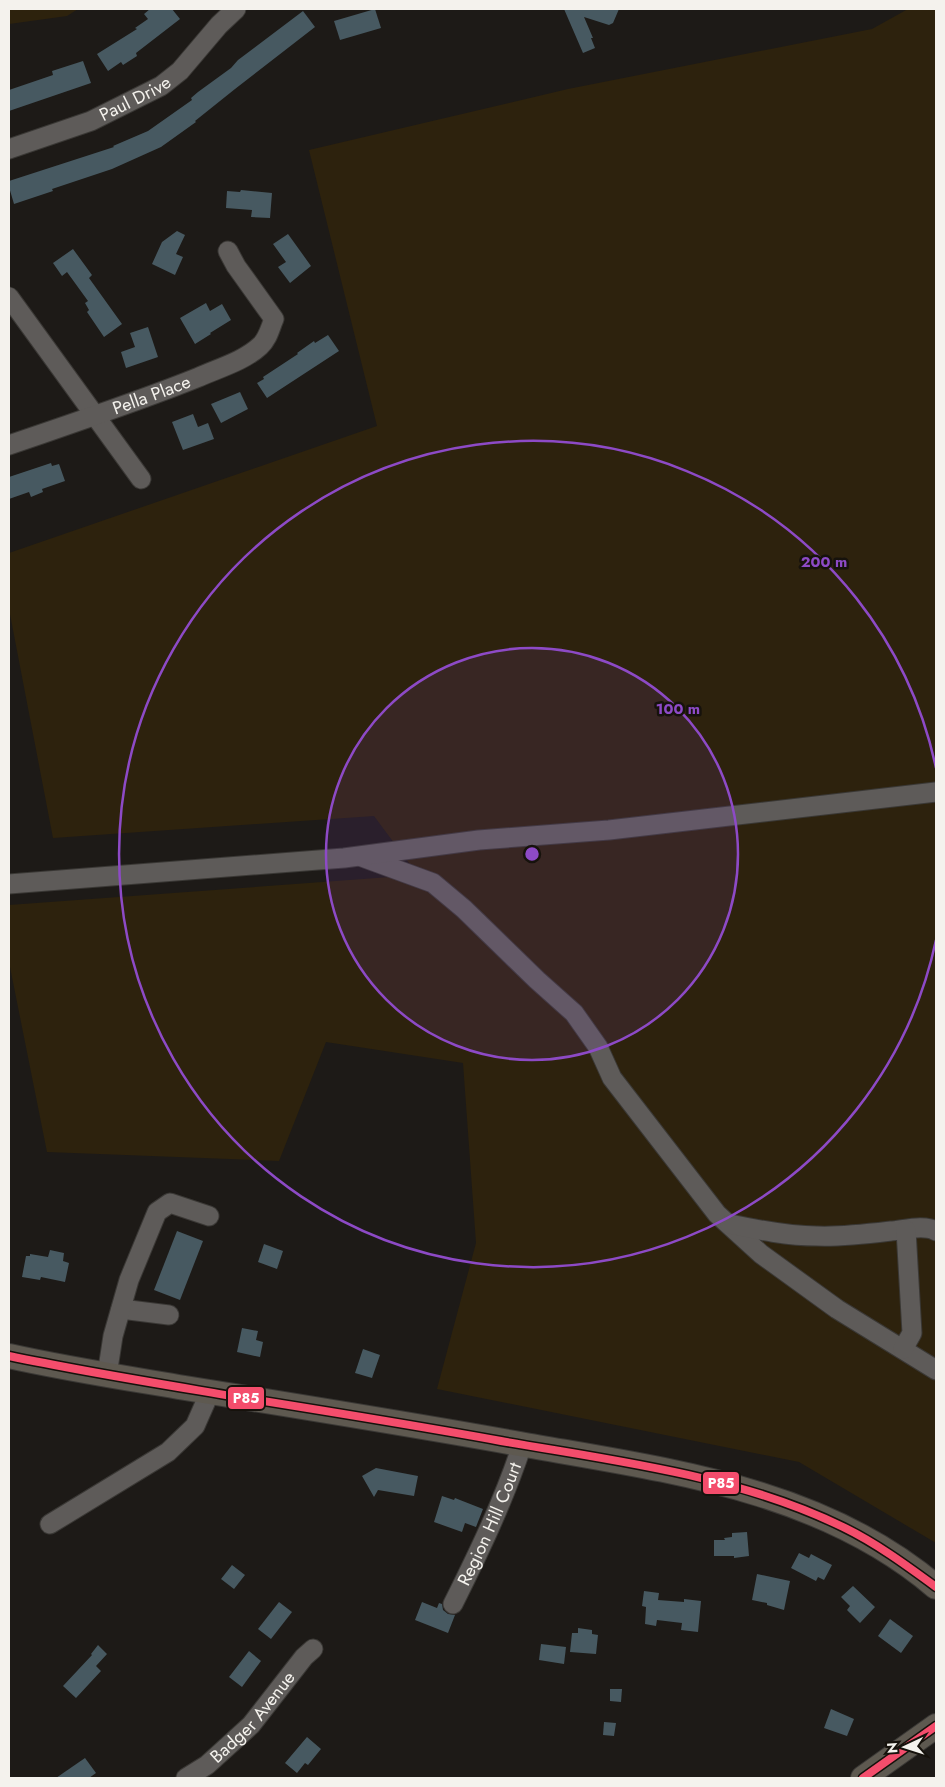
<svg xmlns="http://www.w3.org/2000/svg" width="945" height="1787" font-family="Jost,sans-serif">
	<rect width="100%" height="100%" fill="#1d1a17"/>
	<g fill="#2d220d">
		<polygon points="9,9 78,9 67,16 9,24"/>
		<polygon points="908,9 936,9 936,1543 799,1462 437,1389 476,1243 463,1063 326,1042 279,1161 47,1152 9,962 9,905 418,875 374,816 53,838 9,609 9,553 377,426 309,150 568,89 872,29"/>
	</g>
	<g fill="#475961">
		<polygon points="150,9 172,9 180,19 136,53 137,56 123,65 121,62 108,71 97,54 137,29 135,28 148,19 144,14"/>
		<polygon points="375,9 381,28 340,40 334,21"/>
		<polygon points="564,9 619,9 613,23 609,25 584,17 593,38 591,38 595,48 583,53"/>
		<polygon points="303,11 315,27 235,89 195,121 196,122 161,147 112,169 52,189 53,191 14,204 9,187 9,181 114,147 113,146 148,131 192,100 191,98 198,92 231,68 238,60"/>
		<polygon points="83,61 91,83 9,111 9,90 53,75 52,71"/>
		<polygon points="241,190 272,193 270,218 251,217 252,210 226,208 227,191 240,192"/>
		<polygon points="177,231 185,235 176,254 183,257 175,275 152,264 162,242"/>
		<polygon points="288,234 311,266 290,283 278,267 286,262 273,244"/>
		<polygon points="73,249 92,275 89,278 122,324 104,337 87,312 89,310 85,303 88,301 67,272 62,276 53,263"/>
		<polygon points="206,303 210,311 222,304 231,320 210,333 211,334 195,344 180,318"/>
		<polygon points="148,327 158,357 126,368 121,352 135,347 130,333"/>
		<polygon points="328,335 339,351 267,398 257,383 264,379 263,377 298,354 297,353 314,341 315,343"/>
		<polygon points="240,392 248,409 221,423 211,404"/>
		<polygon points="193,414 198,427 208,423 214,439 183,450 172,422"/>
		<polygon points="51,463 52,466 59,464 65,481 42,489 43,492 31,497 29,492 9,499 9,477"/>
		<polygon points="177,1231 203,1241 180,1300 154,1290"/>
		<polygon points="264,1244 283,1251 277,1269 258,1262"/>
		<polygon points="50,1250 64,1253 63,1261 69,1263 65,1282 41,1277 40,1280 22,1277 26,1256 30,1256 30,1254 48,1257"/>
		<polygon points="242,1328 258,1331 256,1340 263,1342 260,1357 237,1352"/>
		<polygon points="363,1349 380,1355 372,1378 355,1373"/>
		<polygon points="376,1468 418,1476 414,1496 378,1490 374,1497 362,1476"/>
		<polygon points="442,1496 454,1500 455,1498 460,1500 483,1509 476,1527 465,1523 462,1532 434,1522"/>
		<polygon points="747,1532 749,1556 734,1558 734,1556 714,1556 714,1540 725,1540 724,1538 732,1537 732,1533"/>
		<polygon points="799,1553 809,1558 811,1554 832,1565 824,1580 818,1577 816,1581 791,1568"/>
		<polygon points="232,1565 245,1575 234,1589 221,1579"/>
		<polygon points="757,1574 790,1581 784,1610 767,1605 767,1603 752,1600"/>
		<polygon points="853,1586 875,1607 860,1623 847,1610 850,1606 841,1597"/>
		<polygon points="644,1591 659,1593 658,1600 684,1602 684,1599 701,1601 698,1632 681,1630 682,1623 657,1620 656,1626 645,1624 646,1607 642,1606"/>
		<polygon points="279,1602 292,1612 271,1639 258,1629"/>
		<polygon points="422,1602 437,1608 439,1603 442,1604 443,1610 448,1614 455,1615 448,1633 415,1620"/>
		<polygon points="890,1619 913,1636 901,1653 878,1636"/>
		<polygon points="578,1628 592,1630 592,1634 598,1635 596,1654 570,1652 572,1633 578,1633"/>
		<polygon points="541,1644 566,1647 564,1664 539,1660"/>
		<polygon points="98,1645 107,1654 96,1666 101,1671 76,1698 63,1686 92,1655 91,1654"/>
		<polygon points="249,1651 261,1661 242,1687 229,1677"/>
		<polygon points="610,1689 622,1689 621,1702 610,1701"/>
		<polygon points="831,1709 854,1719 847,1736 824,1728"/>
		<polygon points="604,1722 616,1723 614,1736 603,1735"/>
		<polygon points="307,1737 321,1749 308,1765 305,1763 297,1773 285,1763"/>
		<polygon points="85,1758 96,1773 89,1778 56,1778"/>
	</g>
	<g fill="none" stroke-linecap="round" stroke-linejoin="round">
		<defs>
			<g id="minor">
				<path id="s1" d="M9,149L91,121L161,86L180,71L219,25L236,9"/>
				<polyline points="9,297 141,479"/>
				<path id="s2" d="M9,445C73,423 137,402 199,377C219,368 244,361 260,346C268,339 270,328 274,319L236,266L228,251"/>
				<polyline points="362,857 433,883 464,909 537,980 574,1013 598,1047 612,1078 717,1214 761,1254 837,1309 936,1370"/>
				<polyline points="9,884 344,858 479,840 609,830 936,792"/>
				<path d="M730,1224C758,1230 788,1236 817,1236C842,1237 866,1234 891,1231C904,1230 924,1224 936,1231"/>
				<polyline points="121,1309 169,1315"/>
				<polyline points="903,1349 912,1333 906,1230"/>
				<polyline points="107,1375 113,1336 129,1280 157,1212 170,1203 209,1216"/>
				<polyline points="50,1524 168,1452 195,1426 210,1392"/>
				<path id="s3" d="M453,1604C479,1552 504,1500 522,1445"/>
				<path id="s4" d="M186,1778L207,1765L251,1725L304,1657L313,1649"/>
			</g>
			<g id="major">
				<path d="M9,1356C67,1369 126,1378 185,1388C297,1406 409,1424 520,1444C665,1470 820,1488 936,1587"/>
				<polyline points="863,1778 936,1726"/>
			</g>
		</defs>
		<use href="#minor" stroke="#3a3835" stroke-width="21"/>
		<use href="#major" stroke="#3a3835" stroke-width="26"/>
		<use href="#minor" stroke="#5e5b59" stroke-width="19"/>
		<use href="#major" stroke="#5e5950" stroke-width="24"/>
		<defs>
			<g id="bus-1">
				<path d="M9,1356C85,1372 161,1384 238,1397C326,1411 413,1425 501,1441C615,1461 737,1475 843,1527C876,1543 906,1565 936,1587"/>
				<polyline points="863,1778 936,1726"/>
			</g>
		</defs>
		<use href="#bus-1" stroke="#16120c" stroke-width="11"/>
		<use href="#bus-1" stroke="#f44d6c" stroke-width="8"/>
	</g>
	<circle cx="532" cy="854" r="206" fill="#8d4ac6" fill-opacity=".12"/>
	<g fill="none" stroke="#8d4ac6" stroke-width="2.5">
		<circle cx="532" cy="854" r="206"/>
		<path d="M936 940A413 413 0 1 1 936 768"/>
	</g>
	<g text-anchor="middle" stroke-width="5" stroke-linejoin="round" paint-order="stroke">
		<g font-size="18" fill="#f4f2ed" stroke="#16120c">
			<text dy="6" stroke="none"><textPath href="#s1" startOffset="136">Paul Drive</textPath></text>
			<text dy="6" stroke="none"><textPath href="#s2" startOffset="151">Pella Place</textPath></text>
			<text dy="6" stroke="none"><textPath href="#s3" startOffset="88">Region Hill Court</textPath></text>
			<text dy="6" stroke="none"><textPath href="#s4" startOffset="91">Badger Avenue</textPath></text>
		</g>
	</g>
	<circle cx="532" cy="854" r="8" fill="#8d4ac6" stroke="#16120c" stroke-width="2.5"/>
	<g font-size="15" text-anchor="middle" font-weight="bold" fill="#8d4ac6" stroke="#16120c" stroke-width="5" stroke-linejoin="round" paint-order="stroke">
		<text x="824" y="567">200 m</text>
		<text x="678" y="714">100 m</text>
	</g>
	<g stroke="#16120c" stroke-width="2">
		<rect x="227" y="1386" width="38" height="24" rx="5" fill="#f44d6c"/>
		<rect x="702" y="1471" width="38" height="24" rx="5" fill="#f44d6c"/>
	</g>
	<g font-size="14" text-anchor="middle" font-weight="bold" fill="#fff">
		<text x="246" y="1403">P85</text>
		<text x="721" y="1488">P85</text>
	</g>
	<rect width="945" height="1787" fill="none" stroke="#f4f2ed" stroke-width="20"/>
	<g transform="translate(905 1747) rotate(266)" stroke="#16120c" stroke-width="4" paint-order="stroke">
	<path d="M0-4L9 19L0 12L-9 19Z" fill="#f4f2ed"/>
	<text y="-8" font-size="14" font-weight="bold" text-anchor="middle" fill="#f4f2ed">N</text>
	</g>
</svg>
